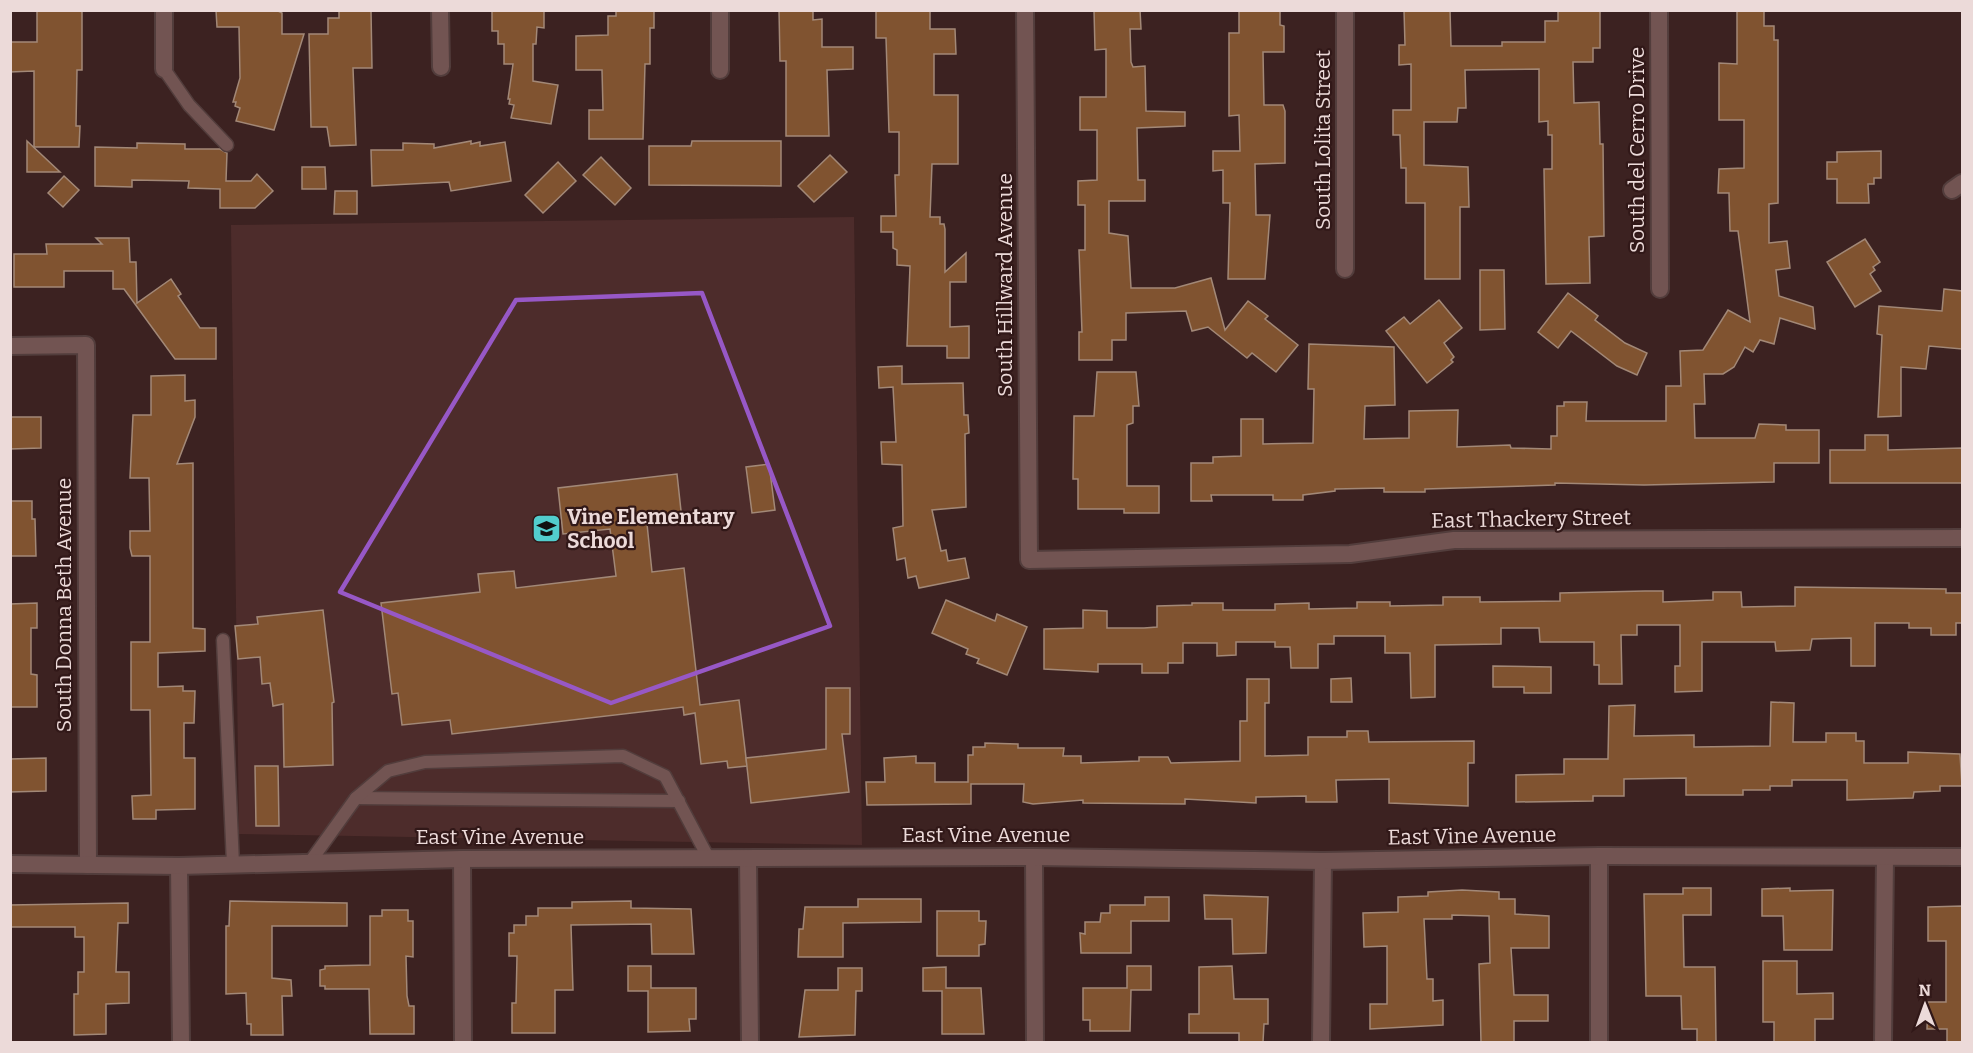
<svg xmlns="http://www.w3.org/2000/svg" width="1973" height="1053" font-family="Bitter,serif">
	<rect width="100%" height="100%" fill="#3c2221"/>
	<polygon fill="#4d2c2b" points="854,217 862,845 239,834 231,225"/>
	<g fill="#805330" stroke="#a28877" stroke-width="1.5">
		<polygon points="37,10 82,10 82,70 77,70 76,126 80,126 79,147 34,147 34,71 10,72 10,42 37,42"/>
		<polygon points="216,10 276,10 282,13 282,34 304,34 274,130 236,121 240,108 235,106 236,102 233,102 240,78 239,27 217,27"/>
		<polygon points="339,10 371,10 372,68 353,68 356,145 330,146 327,127 311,127 309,34 328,34 328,18 339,18"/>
		<polygon points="492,10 544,10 544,28 537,27 536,44 533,44 533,81 558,85 551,124 511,118 514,105 509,104 510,99 508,99 513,64 504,64 504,44 498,44 498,31 492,31"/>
		<polygon points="616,10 654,10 654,28 650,28 650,64 645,64 643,139 589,139 589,110 603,110 602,70 576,70 576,36 608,35 608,16 616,16"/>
		<polygon points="779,10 813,10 813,20 822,19 822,47 853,47 853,69 827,70 829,136 786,136 786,61 780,61"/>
		<polygon points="876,10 930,10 930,29 955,29 956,54 934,54 934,95 958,95 958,164 932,164 930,217 940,217 940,224 944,224 945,229 945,272 966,253 966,282 950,282 950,327 969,326 969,358 947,358 947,346 907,346 910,266 897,265 897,250 893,248 893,232 881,232 881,216 896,216 895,175 899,175 899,132 889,132 886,38 876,38"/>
		<polygon points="1094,10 1140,10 1141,29 1130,29 1131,62 1133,67 1145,66 1146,111 1185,112 1185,126 1137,128 1138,180 1145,180 1145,201 1109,201 1109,233 1128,236 1131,288 1175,288 1211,278 1225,330 1248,301 1268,316 1265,319 1298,345 1276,372 1252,353 1247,358 1208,327 1192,331 1186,311 1126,313 1126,340 1112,340 1112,360 1079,360 1079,332 1082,332 1079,250 1085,250 1085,205 1078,205 1078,181 1097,180 1097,130 1080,130 1080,97 1106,97 1106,49 1095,50"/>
		<polygon points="1239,10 1280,10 1280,25 1284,26 1284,52 1263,52 1264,105 1283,105 1285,111 1285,163 1255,164 1256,215 1270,215 1265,279 1228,279 1230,203 1223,203 1223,170 1213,171 1213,151 1240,151 1239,115 1229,116 1229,33 1239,33"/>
		<polygon points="1404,10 1450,10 1451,46 1502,46 1502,42 1545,42 1545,21 1558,21 1558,10 1600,10 1600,48 1593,48 1593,62 1573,62 1574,103 1599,102 1600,144 1603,144 1604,236 1589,237 1590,283 1546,284 1544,169 1552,169 1552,135 1548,135 1548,121 1539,122 1539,69 1465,70 1466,108 1458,108 1457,122 1424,122 1424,165 1468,167 1469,207 1460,207 1460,279 1425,279 1425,203 1406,203 1406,168 1401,168 1400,135 1393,135 1393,110 1411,110 1411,64 1399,65 1399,45 1405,45"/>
		<polygon points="1737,10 1764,10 1764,26 1774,26 1774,40 1778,40 1778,203 1769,204 1769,243 1787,241 1790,268 1776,270 1779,296 1813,307 1815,329 1780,318 1774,344 1760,340 1753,352 1745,347 1734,367 1723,374 1704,374 1705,404 1694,404 1695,438 1755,438 1759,424 1786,425 1786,430 1819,430 1819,463 1774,463 1774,482 1644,485 1555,483 1555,485 1425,489 1425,492 1384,492 1384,488 1335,489 1335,491 1303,495 1303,500 1273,500 1273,495 1211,495 1212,501 1191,501 1191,463 1213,463 1213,457 1241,456 1241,419 1263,419 1263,444 1313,443 1314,389 1308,389 1309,344 1394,347 1395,405 1365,406 1364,439 1409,438 1409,411 1458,410 1457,447 1510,445 1511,448 1551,449 1551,436 1557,436 1557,406 1564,406 1564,402 1587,402 1586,421 1666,421 1666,386 1681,386 1680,351 1703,350 1728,310 1750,322 1738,231 1730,231 1729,193 1718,193 1719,169 1744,168 1744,120 1719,120 1719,63 1737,64"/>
		<polygon points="27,141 60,172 27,172"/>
		<polygon points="471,141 471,144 480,142 480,146 505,142 511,181 451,191 449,182 372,186 371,150 403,150 403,143 434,144 434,148"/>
		<polygon points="692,141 781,141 781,186 649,185 649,146 691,146"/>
		<polygon points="137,143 185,144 185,149 220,149 227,153 226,181 251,181 257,174 273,191 255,208 220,208 220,189 188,188 189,181 132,180 132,187 95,186 95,147 137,148"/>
		<polygon points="1881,151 1881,178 1874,178 1874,184 1868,184 1869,203 1837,203 1837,179 1827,179 1827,162 1837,162 1837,152"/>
		<polygon points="830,155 847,172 814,202 798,186"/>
		<polygon points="601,157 631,188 615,205 583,175"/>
		<polygon points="558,162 576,181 543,213 525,195"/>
		<polygon points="302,167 325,167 326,189 302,189"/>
		<polygon points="64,176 79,190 63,207 48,193"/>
		<polygon points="335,191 357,191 357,214 334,214"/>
		<polygon points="96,238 129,238 130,262 136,262 137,303 171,279 181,294 178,296 200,328 216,328 216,359 175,359 124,289 113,289 113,271 64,271 64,287 14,287 14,254 47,254 46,244 102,244"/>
		<polygon points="1865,239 1880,262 1873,267 1875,270 1870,274 1881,291 1855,307 1827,262"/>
		<polygon points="1480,270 1504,270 1505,329 1480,330"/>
		<polygon points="1944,289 1962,291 1962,349 1929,346 1926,369 1901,367 1901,416 1878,417 1882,335 1877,334 1879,306 1942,311"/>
		<polygon points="1568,293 1598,316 1595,320 1625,343 1647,353 1637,375 1617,366 1571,331 1558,348 1538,332"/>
		<polygon points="1439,300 1462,328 1444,343 1454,357 1451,360 1453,362 1427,383 1386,331 1404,317 1410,324"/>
		<polygon points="902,366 902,384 963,383 964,415 968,415 969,433 965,434 966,507 932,510 941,551 946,550 948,561 965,558 969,578 919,588 916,576 908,578 905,558 897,560 893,528 903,526 902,465 882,464 881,442 896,442 893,387 879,388 878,367"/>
		<polygon points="1097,372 1136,372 1139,406 1133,406 1133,423 1127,425 1127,486 1159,486 1159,513 1124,513 1124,509 1078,509 1078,479 1073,479 1074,416 1094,416"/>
		<polygon points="185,375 185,401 195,400 195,417 177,464 193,463 193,628 205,629 205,651 158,653 158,687 183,686 183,691 195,691 194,723 184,723 184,758 195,758 195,809 156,810 156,819 133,819 132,796 151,795 150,710 131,710 131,642 150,642 150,556 132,556 130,548 130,531 150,531 149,478 130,478 133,415 151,415 151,376"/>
		<polygon points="10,417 41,417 41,448 10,449"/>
		<polygon points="1865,435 1888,435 1888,450 1962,448 1962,483 1830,483 1830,450 1865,450"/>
		<polygon points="769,464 775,510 752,513 746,467"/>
		<polygon points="677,474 682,520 647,524 652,572 684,568 700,705 739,700 747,766 728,768 727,761 701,764 695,713 684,715 683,707 452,734 450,720 402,725 398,693 392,694 381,603 480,592 478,574 514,571 516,588 616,576 610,529 563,534 558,488"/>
		<polygon points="10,501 32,501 32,519 35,519 36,556 10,556"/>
		<polygon points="1795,587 1946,589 1946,593 1962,593 1962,623 1956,623 1956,635 1931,635 1931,628 1909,628 1909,623 1875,623 1875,666 1851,666 1851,638 1812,639 1810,650 1776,651 1775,642 1702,642 1702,691 1675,692 1675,666 1680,666 1680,625 1637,625 1637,635 1621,635 1622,684 1599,684 1599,665 1594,665 1594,642 1540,642 1539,628 1501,628 1501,644 1435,645 1435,697 1411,698 1410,653 1385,653 1385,636 1334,636 1334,644 1318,644 1318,668 1291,668 1290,647 1275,647 1275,642 1236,642 1236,655 1217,656 1217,643 1183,643 1183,663 1168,663 1168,673 1142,673 1142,664 1098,664 1098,672 1044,669 1044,629 1083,628 1083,610 1107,611 1107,628 1144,628 1157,627 1157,606 1192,605 1192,603 1223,603 1223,610 1275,610 1275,604 1309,603 1309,609 1357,608 1357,602 1390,602 1390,606 1443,605 1443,597 1480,597 1480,602 1560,601 1560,593 1645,591 1663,591 1663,602 1713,600 1713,592 1741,592 1742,607 1795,606"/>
		<polygon points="946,600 995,621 997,614 1027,627 1007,675 977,663 979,659 966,654 968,649 932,633"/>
		<polygon points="37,603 37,628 31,628 31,674 37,675 37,707 10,707 10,604"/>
		<polygon points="323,610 334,702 332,703 333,765 284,767 283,704 273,706 270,683 262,684 260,657 238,659 235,626 258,624 257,617"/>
		<polygon points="1493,666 1551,667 1551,693 1524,693 1524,687 1493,687"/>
		<polygon points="1351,678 1352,702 1331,702 1331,679"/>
		<polygon points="1247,679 1269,679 1269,703 1265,703 1265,756 1308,755 1308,737 1347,737 1347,731 1368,731 1369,742 1474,741 1474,763 1468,763 1468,806 1389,803 1389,779 1336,780 1337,802 1306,802 1306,796 1256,797 1256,803 1185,799 1185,804 1083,803 1083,800 1033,804 1023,802 1024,784 971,784 971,804 867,805 866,782 885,782 884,758 916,756 916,763 935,763 935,782 968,782 968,755 973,755 973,747 985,747 985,743 1018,744 1018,748 1064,748 1063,756 1081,756 1081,763 1139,761 1139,757 1168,757 1171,763 1240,761 1240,721 1247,721"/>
		<polygon points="826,688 850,688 850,734 842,734 849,792 751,803 746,758 826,749"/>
		<polygon points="1771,702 1794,703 1793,742 1826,742 1826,733 1856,733 1856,741 1864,741 1864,763 1908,763 1908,752 1960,754 1962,786 1940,786 1940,791 1914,792 1913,798 1847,800 1847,780 1792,780 1792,786 1770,786 1770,790 1743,790 1743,795 1686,795 1686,778 1624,779 1624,796 1593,796 1593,801 1516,802 1516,775 1564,774 1564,759 1608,759 1609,706 1635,705 1634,736 1694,735 1694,747 1770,746"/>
		<polygon points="46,758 46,791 10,792 10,759"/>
		<polygon points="255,766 278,766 279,826 256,826"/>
		<polygon points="1683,888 1711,888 1711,915 1683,915 1684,967 1715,967 1716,1042 1697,1042 1697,1029 1682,1029 1681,996 1646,996 1644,894 1683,894"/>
		<polygon points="1790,888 1790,891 1833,890 1832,950 1784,950 1783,916 1762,916 1762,889"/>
		<polygon points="1462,890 1499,892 1499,899 1515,899 1515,914 1549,916 1549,948 1511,948 1514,995 1548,995 1548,1021 1514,1021 1514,1042 1481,1042 1479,964 1490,963 1489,916 1452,915 1452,919 1424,919 1427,979 1433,979 1433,1001 1443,1000 1443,1025 1370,1029 1370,1004 1387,1004 1387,946 1364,947 1363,913 1398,912 1398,897 1428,896 1428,892"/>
		<polygon points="1204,895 1268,897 1266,953 1233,954 1232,919 1205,919"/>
		<polygon points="1145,897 1169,897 1169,921 1131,921 1131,953 1081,953 1080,933 1085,934 1085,922 1100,922 1101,913 1110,913 1110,905 1145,905"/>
		<polygon points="858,899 921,899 921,922 843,923 843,957 798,957 799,929 803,929 805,907 858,907"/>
		<polygon points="230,901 347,903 347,926 272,926 272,978 291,980 292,996 282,996 283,1035 251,1035 251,1024 247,1024 246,993 226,994 226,926 229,926"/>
		<polygon points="631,901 631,908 691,909 694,954 652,954 651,924 571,925 573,990 555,990 555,1033 512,1033 512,1003 516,1003 517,956 509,956 509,933 514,933 514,925 526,925 526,916 538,916 538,908 572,908 572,902"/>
		<polygon points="128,903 128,923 118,923 116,972 129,972 129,1003 106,1004 106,1034 74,1035 74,994 78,994 78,972 84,972 84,937 75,937 75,927 10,927 10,905"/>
		<polygon points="1962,906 1962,1042 1947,1042 1947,1029 1927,1029 1928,1002 1946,1002 1946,941 1928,941 1928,907"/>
		<polygon points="382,910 408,910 408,921 413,921 413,957 406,956 407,996 409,1006 414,1006 414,1034 370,1034 369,989 325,989 325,986 320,986 320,970 325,969 325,966 370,965 370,916 382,916"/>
		<polygon points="937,911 979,911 979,921 986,921 985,944 979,945 979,956 937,956"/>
		<polygon points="1763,961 1797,961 1797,994 1833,993 1833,1019 1815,1019 1815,1042 1774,1042 1774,1022 1763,1022"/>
		<polygon points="628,966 651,966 651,988 696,988 696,1019 689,1019 690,1031 648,1032 648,991 628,991"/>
		<polygon points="1127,966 1151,966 1151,990 1131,990 1130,1031 1090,1031 1090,1020 1083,1020 1083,988 1127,988"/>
		<polygon points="1232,966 1234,999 1268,999 1268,1024 1264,1024 1263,1042 1239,1042 1239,1033 1189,1033 1189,1014 1199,1014 1199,967"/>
		<polygon points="946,967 946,988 981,988 984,1034 942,1034 942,991 923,991 923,968"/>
		<polygon points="838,968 862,968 862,991 856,991 855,1035 799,1037 805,990 838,990"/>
	</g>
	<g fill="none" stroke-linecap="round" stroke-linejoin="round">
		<defs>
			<g id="service">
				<polyline points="164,69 189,105 227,145"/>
				<polyline points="223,640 233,864"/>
				<polyline points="356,798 679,801"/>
				<polyline points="310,862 356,798 388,771 425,762 623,756 665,776 709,859"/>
			</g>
			<g id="minor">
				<polyline points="440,10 441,67"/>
				<polyline points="720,10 720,70"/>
				<polyline points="1025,10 1029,560 1350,554 1454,540 1962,538"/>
				<polyline points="1659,10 1660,289"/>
				<polyline points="164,69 164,10"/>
				<polyline points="1952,190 1962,183"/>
				<polyline points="1345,269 1345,10"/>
				<polyline points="10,346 86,345 88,865"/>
				<polyline points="1034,857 1035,1042"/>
				<polyline points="462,859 463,1042"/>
				<polyline points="748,859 750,1042"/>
				<polyline points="179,866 181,1042"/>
				<polyline points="1321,1042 1323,861"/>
				<polyline points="1599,1042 1599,856"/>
				<polyline points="1883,1042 1885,858"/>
			</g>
			<polyline id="tertiary" points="10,864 179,866 462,859 1034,857 1323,861 1599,856 1962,857"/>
		</defs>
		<use href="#service" stroke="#523d3c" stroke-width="15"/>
		<use href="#minor" stroke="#523d3c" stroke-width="20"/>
		<use href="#tertiary" stroke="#523d3c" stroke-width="20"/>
		<use href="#service" stroke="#725452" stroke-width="12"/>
		<use href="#minor" stroke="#725452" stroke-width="16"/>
		<use href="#tertiary" stroke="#725452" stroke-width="16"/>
	</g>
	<path fill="none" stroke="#9758c6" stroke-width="4.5" stroke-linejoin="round" d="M702,293L830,626L611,703L340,592L516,300Z"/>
	<defs>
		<symbol id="school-square" viewBox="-11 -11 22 22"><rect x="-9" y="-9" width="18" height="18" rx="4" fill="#52cdcd" stroke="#311818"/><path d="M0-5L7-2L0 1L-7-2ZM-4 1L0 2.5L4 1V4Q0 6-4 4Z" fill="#111"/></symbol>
	</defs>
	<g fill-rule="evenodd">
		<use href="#school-square" x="530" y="512" width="33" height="33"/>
	</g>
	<g text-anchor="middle" stroke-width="4.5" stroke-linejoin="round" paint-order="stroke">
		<g font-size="21" fill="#ecdad9" stroke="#311818">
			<text transform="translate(1323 140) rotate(-90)" y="7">South Lolita Street</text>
			<text transform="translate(1637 150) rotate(-90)" y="7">South del Cerro Drive</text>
			<text transform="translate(1005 285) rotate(-90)" y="7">South Hillward Avenue</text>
			<text transform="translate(1531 519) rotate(-1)" y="7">East Thackery Street</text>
			<text transform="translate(64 605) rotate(-90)" y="7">South Donna Beth Avenue</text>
			<text x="986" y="842">East Vine Avenue</text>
			<text transform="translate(1472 836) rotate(-1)" y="7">East Vine Avenue</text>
			<text x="500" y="844">East Vine Avenue</text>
		</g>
		<g font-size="21" font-weight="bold" fill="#ecdad9" stroke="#311818" text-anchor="start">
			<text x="567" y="524">Vine Elementary<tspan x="567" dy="24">School</tspan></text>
		</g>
	</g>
	<rect width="1973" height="1053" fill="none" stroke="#ecdad9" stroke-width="24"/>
	<g transform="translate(1925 1005) rotate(359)" stroke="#311818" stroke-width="4.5" paint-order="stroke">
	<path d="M0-4.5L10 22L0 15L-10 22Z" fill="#ecdad9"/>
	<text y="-9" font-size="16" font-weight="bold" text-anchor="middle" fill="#ecdad9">N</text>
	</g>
</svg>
